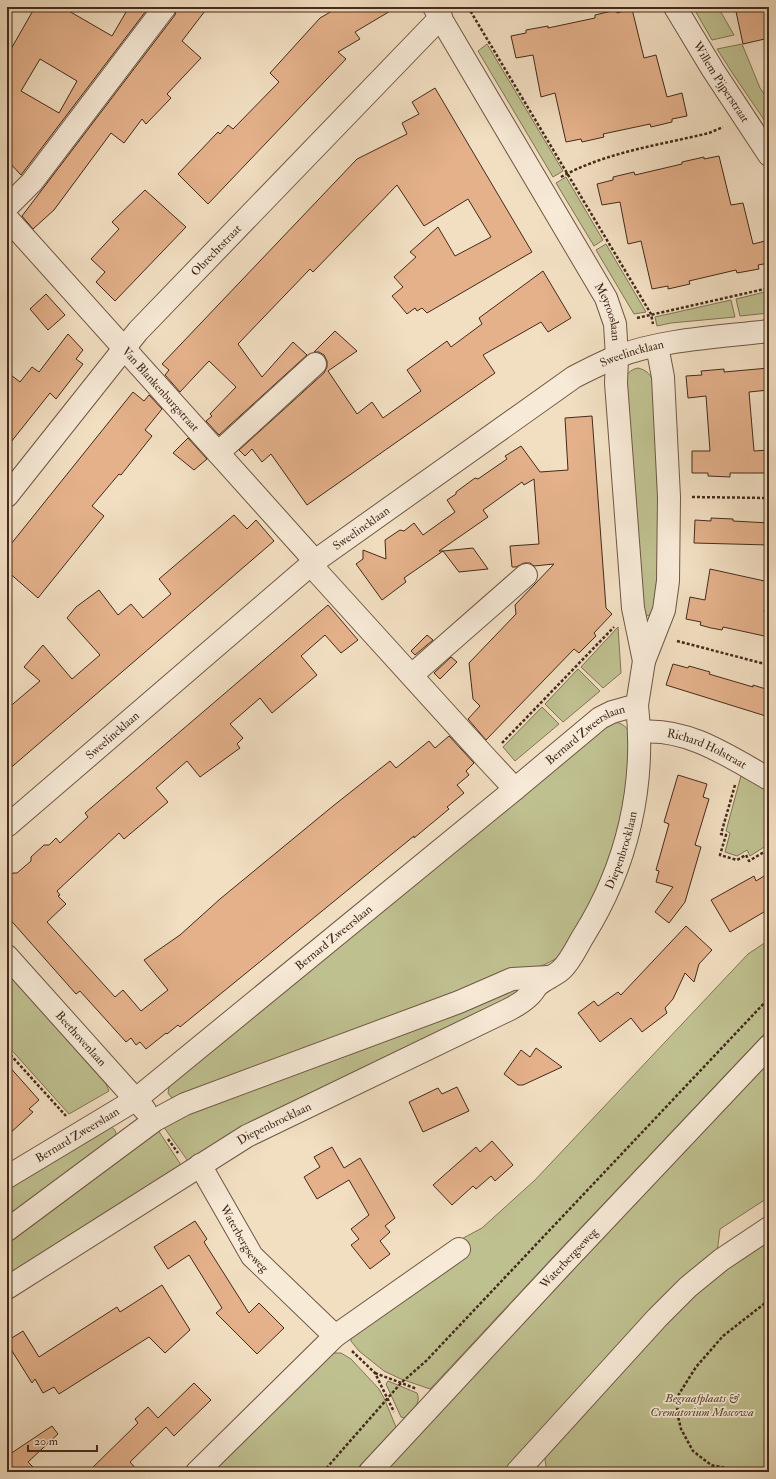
<svg xmlns="http://www.w3.org/2000/svg" width="776" height="1479" font-family="'IM FELL Double Pica',serif">
	<rect width="100%" height="100%" fill="#f2dfc2"/>
	<filter id="stains"><feTurbulence type="fractalNoise" baseFrequency=".005" numOctaves="4"/><feColorMatrix values="0 0 0 0 .2 0 0 0 0 .09 0 0 0 0 .02 0 0 0 .5 -.17"/></filter>
	<radialGradient id="worn" r=".72"><stop offset=".6" stop-color="#630" stop-opacity="0"/><stop offset="1" stop-color="#630" stop-opacity=".3"/></radialGradient>
	<g fill="#bfc090" stroke="#827556">
		<polygon points="693,7 718,7 734,35 712,40"/>
		<polygon points="487,44 563,171 553,177 478,51"/>
		<polygon points="742,44 760,88 769,101 769,127 733,74 717,49"/>
		<polygon points="566,177 603,240 594,246 556,183"/>
		<polygon points="606,244 646,312 634,314 596,250"/>
		<polygon points="769,291 769,313 740,316 736,299"/>
		<polygon points="731,300 735,317 671,323 657,326 655,317"/>
		<path d="M638,368C646,370 649,373 653,380L660,552L653,613L648,616L644,613L624,382C627,374 629,370 638,368Z"/>
		<polygon points="618,627 621,673 603,688 581,667"/>
		<polygon points="578,669 600,691 563,722 545,704"/>
		<polygon points="542,707 559,724 515,761 503,747"/>
		<path d="M614,722C622,723 625,726 630,732L625,803L603,882L559,957L546,964L176,1100L171,1097L168,1093L170,1082L606,724Z"/>
		<polygon points="742,772 769,788 769,844 750,856 747,850 737,856 725,852 730,833 726,831"/>
		<polygon points="769,940 769,1029 555,1255 430,1389 401,1379 384,1371 359,1351 351,1341 351,1336 454,1243 482,1228 535,1180 748,954"/>
		<polygon points="7,973 106,1084 109,1091 69,1114 7,1045"/>
		<polygon points="503,989 519,989 519,993 190,1164 163,1126 177,1114"/>
		<polygon points="769,1062 769,1197 720,1229 717,1253 503,1472 383,1472"/>
		<path d="M111,1127C115,1129 117,1132 115,1137L7,1220V1186Z"/>
		<polygon points="158,1130 183,1168 7,1281 7,1240"/>
		<polygon points="769,1238 769,1472 547,1472 545,1460 546,1455 663,1323 726,1268"/>
		<polygon points="335,1353 341,1353 351,1359 379,1389 384,1398 396,1427 354,1472 204,1472 328,1355"/>
		<path d="M388,1381L417,1393C422,1404 411,1410 404,1418L401,1417L386,1384Z"/>
	</g>
	<g fill="#e4b18b" stroke="#442a1b" fill-rule="evenodd">
		<path d="M35,7H62L112,36L129,7H149L21,175L7,160V56ZM40,59L77,81L59,113L21,91Z"/>
		<polygon points="177,7 208,7 182,41 201,58 167,94 171,98 146,124 142,119 124,143 111,133 54,210 33,229 22,216 175,15"/>
		<polygon points="339,7 397,7 355,32 360,39 338,52 346,59 208,204 178,174 218,132 220,134 228,125 233,129 279,82 270,73 320,18"/>
		<polygon points="735,7 769,7 769,38 743,44"/>
		<polygon points="632,9 644,58 656,55 667,97 682,93 687,116 672,119 672,122 651,127 650,124 603,134 604,137 582,142 581,139 566,142 555,93 541,97 533,55 516,58 511,36 526,33 526,30 548,26 548,28 595,18 595,15 616,10 617,13"/>
		<polygon points="435,88 532,252 427,313 422,308 417,311 415,308 407,314 392,296 403,287 394,277 416,257 410,252 438,227 455,256 491,237 468,199 424,226 397,185 313,272 310,269 238,344 262,377 293,342 307,355 219,435 206,421 212,416 210,414 236,387 209,361 180,392 165,375 169,370 162,364 357,159 407,134 402,123 419,114 412,102"/>
		<polygon points="719,156 731,205 743,203 753,244 769,240 769,263 758,265 759,269 737,273 736,270 689,281 690,284 668,289 668,286 652,289 641,241 628,244 620,202 602,205 597,184 613,180 613,177 634,172 635,175 682,164 682,162 704,157 704,159"/>
		<polygon points="145,190 186,227 115,301 96,282 105,272 91,259 119,229 112,222"/>
		<polygon points="543,271 571,318 548,332 541,322 483,355 495,373 307,505 271,454 262,462 252,449 245,456 239,450 324,373 327,367 327,361 324,355 319,352 314,352 335,331 357,351 328,371 357,414 372,402 383,418 421,391 407,370 447,341 451,347 482,324 479,318"/>
		<polygon points="46,294 65,315 48,330 30,309"/>
		<polygon points="68,334 83,350 76,359 83,364 56,399 50,393 7,447 7,372 20,382 32,367 39,372"/>
		<polygon points="769,368 769,390 749,392 754,451 769,450 769,473 730,473 730,477 708,476 708,473 692,473 692,451 710,451 706,396 688,398 686,376 702,375 701,371 724,369 724,372"/>
		<polygon points="133,392 144,401 149,395 162,409 145,430 152,436 121,475 119,474 92,506 104,516 38,598 7,571 7,549"/>
		<polygon points="592,416 606,608 612,614 594,633 596,636 579,653 574,649 486,740 468,719 480,706 473,699 469,663 516,614 515,605 554,564 534,566 530,563 524,563 516,567 512,567 510,546 539,544 534,479 524,485 522,482 483,510 488,517 439,551 443,551 404,578 406,582 382,600 356,564 363,559 363,550 386,559 385,540 400,530 404,531 414,523 423,535 455,512 447,500 456,494 456,492 475,478 478,479 507,459 505,456 521,446 540,472 568,470 565,418"/>
		<polygon points="188,438 207,459 194,470 173,453"/>
		<polygon points="234,515 247,529 256,520 274,541 7,771 7,709 40,681 24,667 43,645 72,679 100,655 67,618 76,607 99,590 118,615 131,604 143,618 171,594 159,579"/>
		<polygon points="711,518 733,519 733,521 769,523 769,545 694,543 695,520 711,521"/>
		<polygon points="473,548 488,569 459,572 443,551"/>
		<polygon points="710,569 769,582 764,612 769,614 769,637 723,627 722,630 711,628 700,625 701,622 686,619 690,597 705,600"/>
		<polygon points="328,605 358,640 341,653 325,635 301,656 317,675 272,713 260,698 230,724 243,738 237,744 240,748 200,777 187,761 156,788 168,802 124,839 119,833 57,891 60,895 58,896 66,904 47,922 115,997 123,990 141,1011 168,990 144,960 180,935 220,899 333,806 390,761 396,768 429,741 435,748 449,736 474,763 466,771 469,775 457,785 464,793 447,807 449,809 414,838 414,836 180,1027 178,1025 167,1034 166,1033 146,1049 140,1042 136,1045 131,1038 126,1042 80,991 76,994 7,916 7,879 13,873 17,873 31,861 31,857 44,845 49,845 56,838 60,843 88,817 85,813"/>
		<polygon points="427,635 433,640 415,655 411,651"/>
		<polygon points="451,657 457,662 440,679 434,673"/>
		<polygon points="673,664 688,668 689,666 710,672 709,674 753,687 753,685 769,690 769,717 666,685"/>
		<polygon points="678,775 707,784 703,797 709,799 695,845 701,847 685,902 669,923 655,912 673,887 656,882 659,871 656,870 669,824 664,822"/>
		<polygon points="769,873 769,909 730,932 711,900 754,876 756,881"/>
		<polygon points="686,926 712,950 699,964 694,982 685,973 673,999 665,1008 667,1013 642,1032 631,1018 600,1042 578,1013 594,1001 598,1006 618,992 621,995"/>
		<polygon points="536,1048 562,1067 523,1085 518,1085 504,1074 521,1050 530,1057"/>
		<polygon points="7,1064 39,1100 29,1109 33,1112 7,1136"/>
		<polygon points="457,1087 469,1111 423,1132 409,1102 438,1088 442,1094"/>
		<polygon points="492,1141 513,1165 495,1181 491,1176 476,1189 473,1186 452,1205 433,1185 476,1147 480,1152"/>
		<polygon points="332,1147 344,1168 360,1158 395,1218 385,1226 390,1232 380,1241 390,1254 370,1269 351,1245 359,1239 351,1229 369,1215 349,1180 317,1199 304,1177 320,1167 314,1157"/>
		<polygon points="195,1221 207,1239 204,1242 249,1313 259,1303 284,1328 257,1354 216,1313 222,1308 189,1255 168,1269 154,1247"/>
		<polygon points="162,1285 190,1330 165,1353 149,1337 59,1394 54,1387 43,1393 35,1379 32,1383 7,1343 7,1341 23,1331 39,1357 117,1307 120,1312"/>
		<polygon points="194,1383 211,1400 174,1436 166,1427 130,1462 139,1472 88,1472 138,1423 135,1419 148,1407 158,1418"/>
		<polygon points="52,1426 58,1434 28,1462 38,1472 7,1472 7,1456"/>
	</g>
	<g fill="none" stroke-linecap="round" stroke-linejoin="round">
		<defs>
			<g id="minor">
				<path id="s1" d="M434,7L606,298L615,324L617,357L616,383L633,608L644,661"/>
				<path id="s2" d="M675,7L713,70L769,155"/>
				<polyline points="7,207 32,182 165,7"/>
				<path id="s3" d="M7,218L315,561"/>
				<polyline points="218,453 315,364"/>
				<path id="s4" d="M7,496L138,331L441,17"/>
				<polyline points="310,564 487,759 515,789"/>
				<polyline points="412,675 526,575"/>
				<path id="s5" d="M640,732C687,727 730,757 769,779"/>
				<path id="s6" d="M7,826L315,561L574,377C588,370 601,363 616,357C663,339 719,337 769,331"/>
				<path id="s7" d="M7,956L145,1110"/>
				<path id="s8" d="M200,1165L252,1256L335,1336"/>
				<path id="s9" d="M7,1177L135,1100L515,789L600,718L612,712L637,705L644,661L664,610L668,581L669,497L663,377L657,346"/>
				<polyline points="7,1230 155,1120 185,1104 459,1002 512,979 549,977"/>
				<path id="s10" d="M7,1288L247,1136L508,1010C516,1006 524,1001 530,995C533,992 535,988 538,985C545,979 554,976 561,970C571,961 577,946 584,935C627,866 646,786 637,705"/>
				<polyline points="197,1472 335,1336 459,1249"/>
				<path id="s11" d="M370,1472L563,1264L769,1046"/>
				<polyline points="517,1472 657,1318 688,1287 721,1260 769,1228"/>
			</g>
		</defs>
		<use href="#minor" stroke="#705745" stroke-width="24"/>
		<g stroke="#442a1b" stroke-width="2.5" stroke-dasharray="3 2" stroke-linecap="butt">
			<polyline points="468,7 651,314 653,324"/>
			<path d="M561,177C606,152 660,145 709,133L723,127"/>
			<polyline points="637,318 769,288"/>
			<polyline points="692,497 769,498"/>
			<polyline points="677,641 769,665"/>
			<polyline points="502,743 614,627"/>
			<polyline points="735,785 721,834 726,835 720,855 737,860 746,855 749,861 769,849"/>
			<polyline points="7,1051 66,1116"/>
			<polyline points="168,1139 178,1153"/>
			<polyline points="352,1351 375,1373 394,1412"/>
			<polyline points="375,1373 417,1389"/>
			<polyline points="712,1466 716,1472"/>
			<polyline points="323,1472 401,1383 426,1361 769,998"/>
			<polyline points="764,1472 737,1470 711,1465 693,1451 681,1429 677,1412 679,1394 696,1367 723,1336 769,1300"/>
		</g>
		<use href="#minor" stroke="#f7ead7" stroke-width="22"/>
	</g>
	<g text-anchor="middle" stroke-width="3.5" stroke-linejoin="round" paint-order="stroke">
		<g font-size="12" fill="#442a1b" stroke="#f7ead7">
			<text dy="4" stroke="none"><textPath href="#s2" startOffset="88">Willem Pijperstraat</textPath></text>
			<text dy="4" stroke="none"><textPath href="#s4" startOffset="323">Obrechtstraat</textPath></text>
			<text dy="4" stroke="none"><textPath href="#s1" startOffset="352">Meyrooslaan</textPath></text>
			<text dy="4" stroke="none"><textPath href="#s6" startOffset="787">Sweelincklaan</textPath></text>
			<text dy="4" stroke="none"><textPath href="#s3" startOffset="230">Van Blankenburgstraat</textPath></text>
			<text dy="4" stroke="none"><textPath href="#s6" startOffset="463">Sweelincklaan</textPath></text>
			<text dy="4" stroke="none"><textPath href="#s6" startOffset="139">Sweelincklaan</textPath></text>
			<text dy="4" stroke="none"><textPath href="#s9" startOffset="730">Bernard Zweerslaan</textPath></text>
			<text dy="4" stroke="none"><textPath href="#s5" startOffset="70">Richard Holstraat</textPath></text>
			<text dy="4" stroke="none"><textPath href="#s10" startOffset="776">Diepenbrocklaan</textPath></text>
			<text dy="4" stroke="none"><textPath href="#s9" startOffset="406">Bernard Zweerslaan</textPath></text>
			<text dy="4" stroke="none"><textPath href="#s7" startOffset="111">Beethovenlaan</textPath></text>
			<text dy="4" stroke="none"><textPath href="#s10" startOffset="314">Diepenbrocklaan</textPath></text>
			<text dy="4" stroke="none"><textPath href="#s9" startOffset="82">Bernard Zweerslaan</textPath></text>
			<text dy="4" stroke="none"><textPath href="#s8" startOffset="86">Waterbergseweg</textPath></text>
			<text dy="4" stroke="none"><textPath href="#s11" startOffset="292">Waterbergseweg</textPath></text>
		</g>
		<g font-size="12" font-style="italic" fill="#5d4832" stroke="#f7ead7">
			<text x="702" y="1402">Begraafplaats &amp;<tspan x="702" dy="14">Crematorium Moscowa</tspan></text>
		</g>
	</g>
	<rect width="776" height="1479" fill="none" stroke="#f2dfc2" stroke-width="24"/>
	<rect x="8" y="8" width="760" height="1463" fill="none" stroke="#442a1b" stroke-width="2"/>
	<rect x="12" y="12" width="752" height="1455" fill="none" stroke="#442a1b"/>
	<path d="M28 1445v6h69v-6" fill="none" stroke="#442a1b" stroke-width="2"/>
	<text x="34" y="1445" font-size="12" fill="#442a1b" stroke="#f7ead7" stroke-width="3" paint-order="stroke">20 m</text>
	<rect width="100%" height="100%" filter="url(#stains)"/>
	<rect width="100%" height="100%" fill="url(#worn)"/>
</svg>
